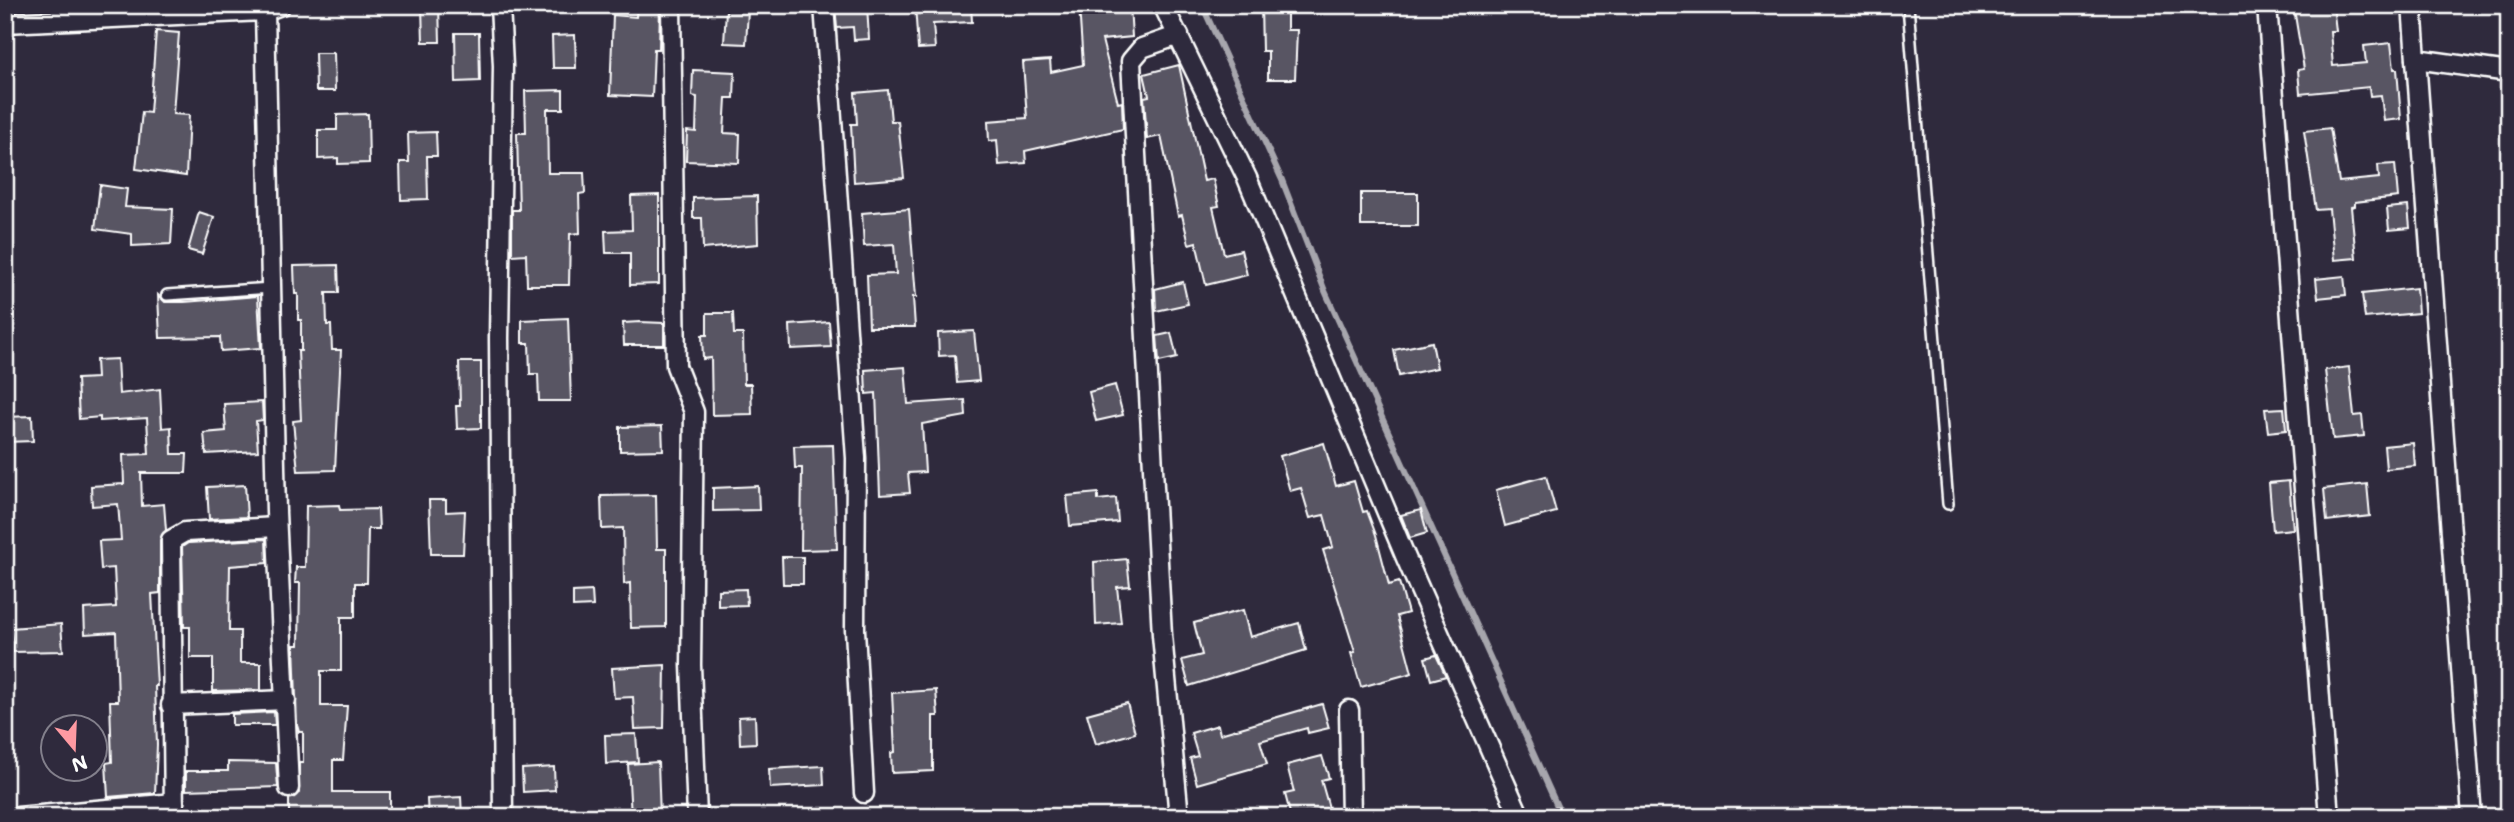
<svg xmlns="http://www.w3.org/2000/svg" width="2514" height="822" font-family="'Shantell Sans',sans-serif">
	<rect width="100%" height="100%" fill="#2f2a3d"/>
	<filter id="ink" filterUnits="userSpaceOnUse"><feTurbulence type="fractalNoise" baseFrequency=".0143" numOctaves="2"/><feDisplacementMap in="SourceGraphic" scale="14" xChannelSelector="R" yChannelSelector="G"/><feConvolveMatrix kernelMatrix="1 2 1 2 8 2 1 2 1" color-interpolation-filters="sRGB"/></filter>
	<g filter="url(#ink)">
		<g fill="none" stroke-linecap="round" stroke-linejoin="round">
			<polyline stroke="#a7a6ad" stroke-width="6" points="1202,5 1282,180 1325,291 1562,817"/>
		</g>
		<g fill="#595564" stroke="#fff" stroke-width="2">
			<polygon points="439,5 440,42 423,42 422,6"/>
			<polygon points="637,5 660,6 659,49 654,49 652,97 610,95 613,15 636,17"/>
			<polygon points="835,5 867,5 869,39 854,40 853,27 837,28"/>
			<polygon points="915,5 971,5 972,22 933,24 935,48 918,49"/>
			<polygon points="1079,5 1130,5 1132,37 1102,40 1118,103 1122,102 1123,129 1025,151 1026,163 999,165 997,140 989,141 988,121 1027,118 1023,62 1050,60 1051,72 1083,65"/>
			<polygon points="1261,5 1287,5 1287,30 1297,30 1295,79 1268,79 1268,51 1262,51"/>
			<polygon points="2333,5 2336,31 2330,31 2333,66 2366,63 2364,46 2391,43 2394,69 2397,69 2401,119 2384,121 2381,95 2370,96 2369,87 2300,94 2298,70 2304,69 2294,9"/>
			<polygon points="726,10 748,11 746,44 724,43"/>
			<polygon points="156,31 179,33 173,114 189,115 186,176 136,169 142,112 150,113"/>
			<polygon points="455,33 479,33 480,81 456,82"/>
			<polygon points="575,35 576,68 553,68 552,36"/>
			<polygon points="315,53 334,53 335,91 316,91"/>
			<polygon points="1179,65 1204,181 1213,179 1219,206 1213,207 1224,254 1241,250 1247,275 1206,285 1196,242 1189,244 1182,215 1178,216 1161,136 1147,139 1144,97 1149,96 1144,74"/>
			<polygon points="693,70 735,72 734,98 726,98 724,133 740,134 739,163 686,161 687,131 696,132 697,97 692,96"/>
			<polygon points="563,90 563,109 547,109 548,173 584,173 585,193 579,194 580,233 570,234 569,285 527,285 526,254 512,255 512,210 519,210 517,133 526,133 525,91"/>
			<polygon points="888,90 891,121 898,121 904,178 854,182 851,124 857,124 855,93"/>
			<polygon points="368,114 369,163 338,164 338,158 318,159 318,130 337,130 337,115"/>
			<polygon points="2330,128 2339,182 2379,178 2378,165 2395,164 2398,197 2355,202 2355,206 2351,207 2356,258 2334,260 2329,209 2316,210 2304,131"/>
			<polygon points="436,132 437,156 427,156 428,199 401,200 400,162 409,162 408,133"/>
			<polygon points="100,185 127,189 125,207 173,209 171,244 132,246 132,234 95,229"/>
			<rect x="1361" y="193" width="57" height="33"/>
			<polygon points="659,195 659,284 630,285 630,253 606,253 605,231 632,230 631,196"/>
			<polygon points="757,196 758,244 703,249 702,218 693,218 693,198"/>
			<polygon points="2408,206 2410,228 2389,230 2387,208"/>
			<polygon points="909,209 916,297 913,297 915,327 869,327 867,275 896,274 894,244 864,246 862,213"/>
			<polygon points="199,212 214,217 202,254 188,250"/>
			<polygon points="338,265 339,293 326,293 327,325 331,325 332,350 341,350 335,470 298,471 293,421 301,420 298,351 301,351 301,320 298,320 298,294 295,294 294,266"/>
			<polygon points="2344,276 2346,295 2318,298 2316,279"/>
			<polygon points="1183,282 1188,304 1156,311 1155,289"/>
			<polygon points="2416,288 2418,313 2365,318 2362,294"/>
			<polygon points="158,295 165,302 184,302 258,296 261,348 221,351 220,337 160,338"/>
			<polygon points="707,313 733,313 734,334 743,334 744,384 751,384 752,414 712,415 711,358 703,359 702,335 707,335"/>
			<polygon points="568,318 571,401 539,401 538,374 530,374 529,343 522,343 522,320"/>
			<polygon points="640,322 664,323 664,345 624,345 623,323"/>
			<polygon points="829,322 831,347 791,349 790,325"/>
			<polygon points="974,331 979,381 957,383 955,355 939,356 938,333"/>
			<polygon points="1171,333 1177,358 1159,362 1157,336"/>
			<polygon points="1432,342 1437,368 1399,376 1394,350"/>
			<polygon points="117,359 119,394 160,389 162,428 171,427 172,454 187,454 186,473 141,473 142,506 164,504 166,530 160,540 160,593 152,594 157,686 155,686 157,745 155,793 108,797 106,763 112,762 110,701 118,701 116,632 85,634 84,609 116,607 114,568 101,569 99,541 121,540 118,504 92,506 91,486 124,484 123,455 149,454 147,418 100,421 100,417 79,419 77,379 97,378 96,360"/>
			<polygon points="459,362 481,362 481,428 457,429 456,406 460,406"/>
			<polygon points="905,367 908,404 965,400 966,416 922,424 925,472 908,473 910,493 880,495 876,393 866,394 865,370"/>
			<polygon points="2349,367 2354,416 2362,415 2364,436 2333,439 2325,370"/>
			<polygon points="1115,385 1123,415 1096,421 1089,392"/>
			<polygon points="262,402 263,420 256,421 258,451 206,454 204,433 226,431 224,404"/>
			<polygon points="2284,408 2286,430 2268,432 2265,409"/>
			<polygon points="32,416 33,441 5,442 5,417"/>
			<polygon points="662,426 663,450 620,451 620,427"/>
			<polygon points="1324,443 1336,486 1354,481 1363,512 1367,511 1376,535 1389,585 1399,582 1408,613 1397,616 1412,673 1361,687 1351,653 1355,652 1323,550 1333,547 1324,515 1310,518 1301,488 1290,491 1280,456"/>
			<polygon points="2413,443 2415,466 2386,469 2384,446"/>
			<polygon points="833,445 837,549 801,550 802,468 795,468 794,446"/>
			<polygon points="1546,476 1556,512 1505,526 1496,490"/>
			<polygon points="2289,481 2293,529 2273,531 2269,483"/>
			<polygon points="2367,484 2370,516 2327,521 2324,489"/>
			<polygon points="245,485 247,517 209,519 207,487"/>
			<polygon points="758,486 759,510 713,511 713,488"/>
			<polygon points="1098,493 1098,500 1116,498 1118,522 1070,526 1067,496"/>
			<polygon points="656,495 657,549 666,549 666,627 631,628 630,583 624,584 623,528 602,529 601,496"/>
			<polygon points="429,500 446,500 446,512 465,511 463,554 431,554"/>
			<polygon points="339,505 340,510 378,509 379,529 368,529 367,583 355,583 355,617 341,617 341,671 321,671 321,706 347,706 343,760 333,760 333,792 390,792 390,817 289,817 289,799 299,793 299,763 303,763 303,732 299,732 297,725 294,645 299,645 300,583 295,583 296,567 305,567 306,506"/>
			<polygon points="1421,510 1427,533 1410,538 1401,515"/>
			<polygon points="266,539 267,563 230,566 229,631 240,631 240,663 261,663 261,690 213,691 213,658 190,658 190,627 184,627 182,547 188,543"/>
			<polygon points="782,557 803,557 803,584 783,584"/>
			<polygon points="1127,559 1130,586 1117,587 1121,623 1096,625 1094,562"/>
			<polygon points="746,589 747,605 718,606 718,590"/>
			<polygon points="592,591 593,606 573,607 573,592"/>
			<polygon points="1243,610 1250,637 1299,623 1306,650 1189,686 1182,660 1202,655 1194,623"/>
			<polygon points="61,624 63,651 13,652 11,628"/>
			<polygon points="1436,655 1446,676 1431,680 1425,658"/>
			<polygon points="665,665 664,728 635,729 633,697 614,698 612,668"/>
			<polygon points="936,690 938,716 933,716 933,771 892,773 891,753 895,752 892,693"/>
			<polygon points="1127,703 1135,733 1096,744 1087,714"/>
			<polygon points="1322,704 1329,728 1308,733 1307,728 1260,741 1267,764 1197,784 1190,758 1198,756 1191,733 1218,725 1220,734"/>
			<polygon points="274,712 275,725 232,725 232,714"/>
			<polygon points="755,716 756,743 740,744 739,717"/>
			<polygon points="636,734 638,762 606,764 605,735"/>
			<polygon points="1322,756 1329,778 1321,780 1329,808 1291,817 1285,794 1294,792 1287,765"/>
			<polygon points="228,762 276,763 278,787 186,790 186,771 228,771"/>
			<polygon points="658,762 660,817 631,817 628,764"/>
			<polygon points="823,766 824,785 770,788 769,769"/>
			<polygon points="554,767 555,790 523,792 522,769"/>
			<polygon points="461,797 462,817 428,817 427,799"/>
		</g>
		<g fill="none" stroke-linecap="round" stroke-linejoin="round">
			<defs>
				<g id="lane">
					<polyline points="1908,5 1948,504"/>
					<polyline points="167,295 271,288"/>
				</g>
				<g id="street">
					<polyline points="500,5 503,66 499,338 503,817"/>
					<polyline points="671,5 676,366 694,412 691,665 697,817"/>
					<polyline points="824,5 856,458 855,630 864,793"/>
					<polyline points="1163,5 1247,178 1406,558 1520,817"/>
					<polyline points="2267,5 2329,817"/>
					<polyline points="2412,5 2416,59 2509,72"/>
					<polyline points="265,11 276,512 289,788"/>
					<polyline points="5,23 265,11 281,5"/>
					<polyline points="1179,35 1142,48 1131,61 1162,635 1179,817"/>
					<polyline points="2416,59 2472,817"/>
					<polyline points="171,705 286,700"/>
					<polyline points="1349,710 1351,817"/>
					<polyline points="18,817 174,803"/>
					<polyline points="174,817 171,540 185,532 276,527"/>
				</g>
			</defs>
			<use href="#lane" stroke="#fff" stroke-width="14"/>
			<use href="#street" stroke="#fff" stroke-width="23"/>
			<use href="#lane" stroke="#2f2a3d" stroke-width="9"/>
			<use href="#street" stroke="#2f2a3d" stroke-width="18"/>
		</g>
	</g>
	<rect width="2514" height="822" fill="none" stroke="#2f2a3d" stroke-width="28"/>
	<rect x="14" y="14" width="2486" height="794" fill="none" stroke="#fff" stroke-width="2.5" filter="url(#ink)"/>
	<g transform="translate(74 748) rotate(161)"><circle r="33" fill="#2f2a3d" stroke="#827f8b" stroke-width="2"/>
	<path d="M0-5L12 26L0 18L-12 26Z" fill="#ff9aa2"/>
	<text y="-10" font-size="19" font-weight="bold" text-anchor="middle" fill="#ffffff">N</text>
	</g>
</svg>
